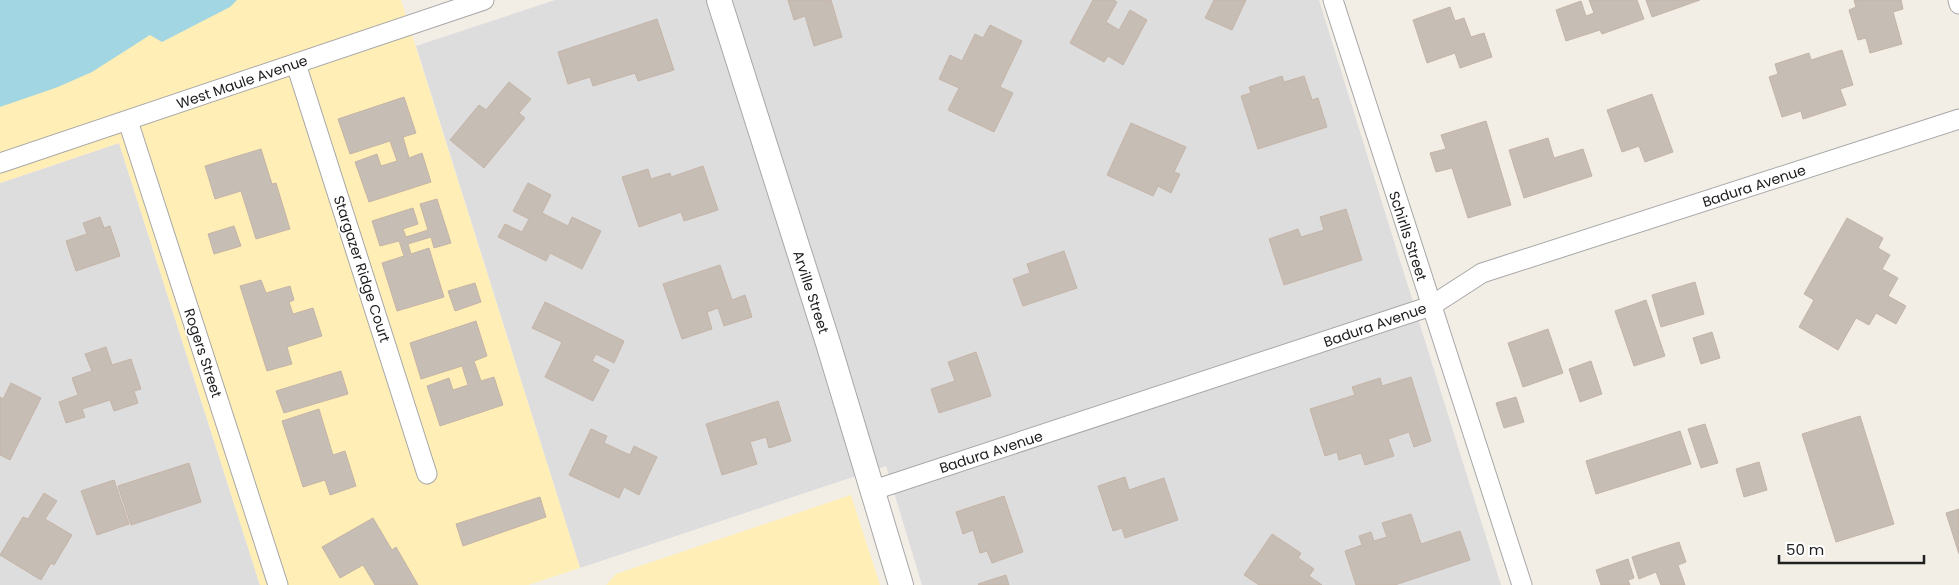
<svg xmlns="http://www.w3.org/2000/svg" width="1959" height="585" font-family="Poppins,sans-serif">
	<rect width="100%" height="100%" fill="#f2eee6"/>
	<g fill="#dedddd">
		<polygon points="555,0 1319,0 1501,585 922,585 886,466 580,568 416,46"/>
		<polygon points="119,143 260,585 0,585 0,183"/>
	</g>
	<g fill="#ffefb7">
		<polygon points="0,0 401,0 580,568 528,585 260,585 119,143 0,183"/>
		<polygon points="851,495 880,585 606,585 616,574"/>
	</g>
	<polygon fill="#a3d6e3" points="0,0 237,0 230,7 162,42 150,35 92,72 58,87 0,107"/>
	<g fill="#c6bdb5" stroke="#c5b4a7">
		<polygon points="788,0 831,0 842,37 814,46 805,16 794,20"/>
		<polygon points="1093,0 1113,0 1117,2 1106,22 1119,30 1130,10 1147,20 1123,65 1108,56 1104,62 1070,43"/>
		<polygon points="1214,0 1246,0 1232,30 1205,18"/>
		<polygon points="1589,0 1637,0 1644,19 1602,34 1600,30 1566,41 1556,10 1581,1 1586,16 1594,13"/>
		<polygon points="1646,0 1700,0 1652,17"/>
		<polygon points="1854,0 1901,0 1903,9 1893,12 1902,44 1870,53 1866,38 1858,40 1849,10 1856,7"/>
		<polygon points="1450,7 1455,21 1464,18 1471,37 1484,33 1492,57 1460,68 1455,53 1427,63 1413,20"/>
		<polygon points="657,19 674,70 638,81 635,73 593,86 590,77 568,84 558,52"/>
		<polygon points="990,25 1022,41 1000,87 1013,93 994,132 948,110 959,88 939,79 950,55 962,61 975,34 983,38"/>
		<polygon points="1842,50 1853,85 1840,89 1846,105 1803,119 1801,111 1782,117 1769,77 1778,74 1775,64 1809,53 1811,60"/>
		<polygon points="1282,76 1284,82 1304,76 1312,100 1318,98 1327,127 1258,149 1241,96 1251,93 1249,87"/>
		<polygon points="509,82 531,99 519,113 525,118 484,168 450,140 479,105 486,110"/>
		<polygon points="1652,94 1673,152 1645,162 1639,146 1622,152 1607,110"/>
		<polygon points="404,97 416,133 403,137 409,158 422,153 431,182 369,202 355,162 377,154 381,166 397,161 390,141 350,154 338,119"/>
		<polygon points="1486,121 1511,205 1468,218 1452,168 1436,172 1430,153 1446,149 1441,135"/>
		<polygon points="1131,123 1186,147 1174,172 1180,174 1171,193 1158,186 1153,196 1107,175"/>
		<polygon points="1548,138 1554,158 1583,149 1592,176 1524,198 1509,150"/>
		<polygon points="261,149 272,184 276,183 290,229 256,239 241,191 215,199 205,166"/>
		<polygon points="703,166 718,210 684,221 681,212 639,227 622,177 648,169 651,179 670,173 671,177"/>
		<polygon points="528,183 551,195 542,213 568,226 572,217 601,231 582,269 550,253 546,261 498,237 505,224 522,232 529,219 513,211"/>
		<polygon points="437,199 451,243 434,248 431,237 408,244 411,254 429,248 444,297 397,311 382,263 404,256 399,241 380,246 372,221 413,208 418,224 403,229 406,237 428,230 420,204"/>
		<polygon points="1346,209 1362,260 1284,285 1269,239 1298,229 1301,237 1324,230 1320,217"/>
		<polygon points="100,217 104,228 110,226 120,256 76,271 66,241 87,234 83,223"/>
		<polygon points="1847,218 1883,238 1878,248 1890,255 1882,269 1898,278 1888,296 1906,306 1896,324 1876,313 1869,325 1856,318 1838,350 1799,327 1814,300 1804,294"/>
		<polygon points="234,226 241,246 214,254 208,234"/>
		<polygon points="1064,251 1077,288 1023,306 1013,279 1030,273 1027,264"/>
		<polygon points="720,265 732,300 745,295 752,317 724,326 718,308 707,312 712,329 682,339 663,284"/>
		<polygon points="261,280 266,293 290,286 294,300 289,302 293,314 313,308 322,336 287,347 292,364 267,371 240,286"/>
		<polygon points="1695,282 1704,314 1661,327 1652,295"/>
		<polygon points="475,283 481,302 455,311 448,291"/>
		<polygon points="1646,300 1665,356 1634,366 1615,311"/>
		<polygon points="545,302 624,341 614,363 596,354 592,361 609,370 593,401 545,377 562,342 532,328"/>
		<polygon points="476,321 487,356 474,361 481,381 494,377 503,405 440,426 427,386 449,378 453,390 468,385 462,366 421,379 410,343"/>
		<polygon points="1548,329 1563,373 1523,387 1508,343"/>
		<polygon points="1712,332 1720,358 1701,364 1693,338"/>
		<polygon points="106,347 112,365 131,359 141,389 134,391 138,403 114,411 110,400 82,409 85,417 66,423 59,402 78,395 72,378 92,371 85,354"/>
		<polygon points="976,352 991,396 939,413 931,389 955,381 948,362"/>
		<polygon points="1591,361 1602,394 1580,402 1569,369"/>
		<polygon points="341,371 348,394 284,413 276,391"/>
		<polygon points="1411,377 1431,441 1414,447 1409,432 1388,439 1394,456 1365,465 1361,453 1339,460 1337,452 1325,456 1310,409 1355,395 1352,387 1380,378 1382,386"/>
		<polygon points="11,383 41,398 10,460 0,455 0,397 3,399"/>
		<polygon points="1516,397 1524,422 1504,428 1496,403"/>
		<polygon points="778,401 791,441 769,448 766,437 750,442 757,464 722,475 706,424"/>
		<polygon points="319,409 333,455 345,451 356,486 330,495 325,480 303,487 282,421"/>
		<polygon points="1860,416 1894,524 1836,542 1802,434"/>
		<polygon points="1705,424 1718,463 1701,468 1688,429"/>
		<polygon points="591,429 607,436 604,443 630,455 634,446 657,457 639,495 624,487 619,498 569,475"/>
		<polygon points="1680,431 1691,464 1596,494 1586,461"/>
		<polygon points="1759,462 1767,490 1744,497 1736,469"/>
		<polygon points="189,463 201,502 131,525 118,486"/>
		<polygon points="1125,477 1129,490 1164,478 1178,520 1125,538 1122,528 1113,531 1098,486"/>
		<polygon points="114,480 129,524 97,535 81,491"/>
		<polygon points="44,493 57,501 45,519 72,535 54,565 51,563 41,580 0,555 23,517 28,519"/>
		<polygon points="1004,496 1023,552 992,563 987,551 980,553 973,530 963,534 956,512"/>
		<polygon points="540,497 546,517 463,546 456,524"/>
		<polygon points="1959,509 1959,554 1946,513"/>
		<polygon points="1411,514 1421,544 1460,531 1470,560 1395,585 1356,585 1345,551 1362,545 1359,536 1371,532 1374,541 1387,537 1382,523"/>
		<polygon points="373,518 392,550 396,547 418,585 375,585 363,565 340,578 322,547"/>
		<polygon points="1272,534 1301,553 1298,558 1314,569 1309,576 1322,585 1259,585 1244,575"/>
		<polygon points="1679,542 1686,562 1678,565 1685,585 1661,585 1656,572 1639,579 1632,557"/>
		<polygon points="1628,559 1634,578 1628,580 1630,585 1601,585 1596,570"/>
		<polygon points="1006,575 1009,585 979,585 978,584"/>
	</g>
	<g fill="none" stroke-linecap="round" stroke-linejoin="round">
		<defs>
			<g id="minor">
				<polyline points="1333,0 1522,585"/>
				<polyline points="1958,0 1959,4"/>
				<polyline points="296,64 427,474"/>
				<polyline points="128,121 278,585"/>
				<polyline points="0,163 484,0"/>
				<polyline points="871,491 1431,306 1482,273 1959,119"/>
			</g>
			<polyline id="tertiary" points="719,0 828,343 901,585"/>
		</defs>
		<use href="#minor" stroke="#a7a7a7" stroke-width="21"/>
		<use href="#tertiary" stroke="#a7a7a7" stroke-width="26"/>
		<use href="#minor" stroke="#fff" stroke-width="19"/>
		<use href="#tertiary" stroke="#fff" stroke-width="24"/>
	</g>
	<g text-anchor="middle" stroke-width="4" stroke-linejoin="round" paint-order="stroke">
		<g font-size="14" fill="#202020" stroke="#fff">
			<text transform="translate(242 82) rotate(-19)" y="5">West Maule Avenue</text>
			<text transform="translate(1754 186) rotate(-18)" y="5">Badura Avenue</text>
			<text transform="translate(1408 236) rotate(72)" y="5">Schirlls Street</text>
			<text transform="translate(362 269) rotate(72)" y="5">Stargazer Ridge Court</text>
			<text transform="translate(811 292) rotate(72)" y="5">Arville Street</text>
			<text transform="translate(1375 325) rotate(-19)" y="5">Badura Avenue</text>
			<text transform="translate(203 353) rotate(72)" y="5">Rogers Street</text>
			<text transform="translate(991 452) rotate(-18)" y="5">Badura Avenue</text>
		</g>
	</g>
	<path d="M1779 555v8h145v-8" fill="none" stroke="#202020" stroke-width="2.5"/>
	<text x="1786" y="555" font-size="15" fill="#202020" stroke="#ffffff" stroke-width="4" paint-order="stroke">50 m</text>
</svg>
